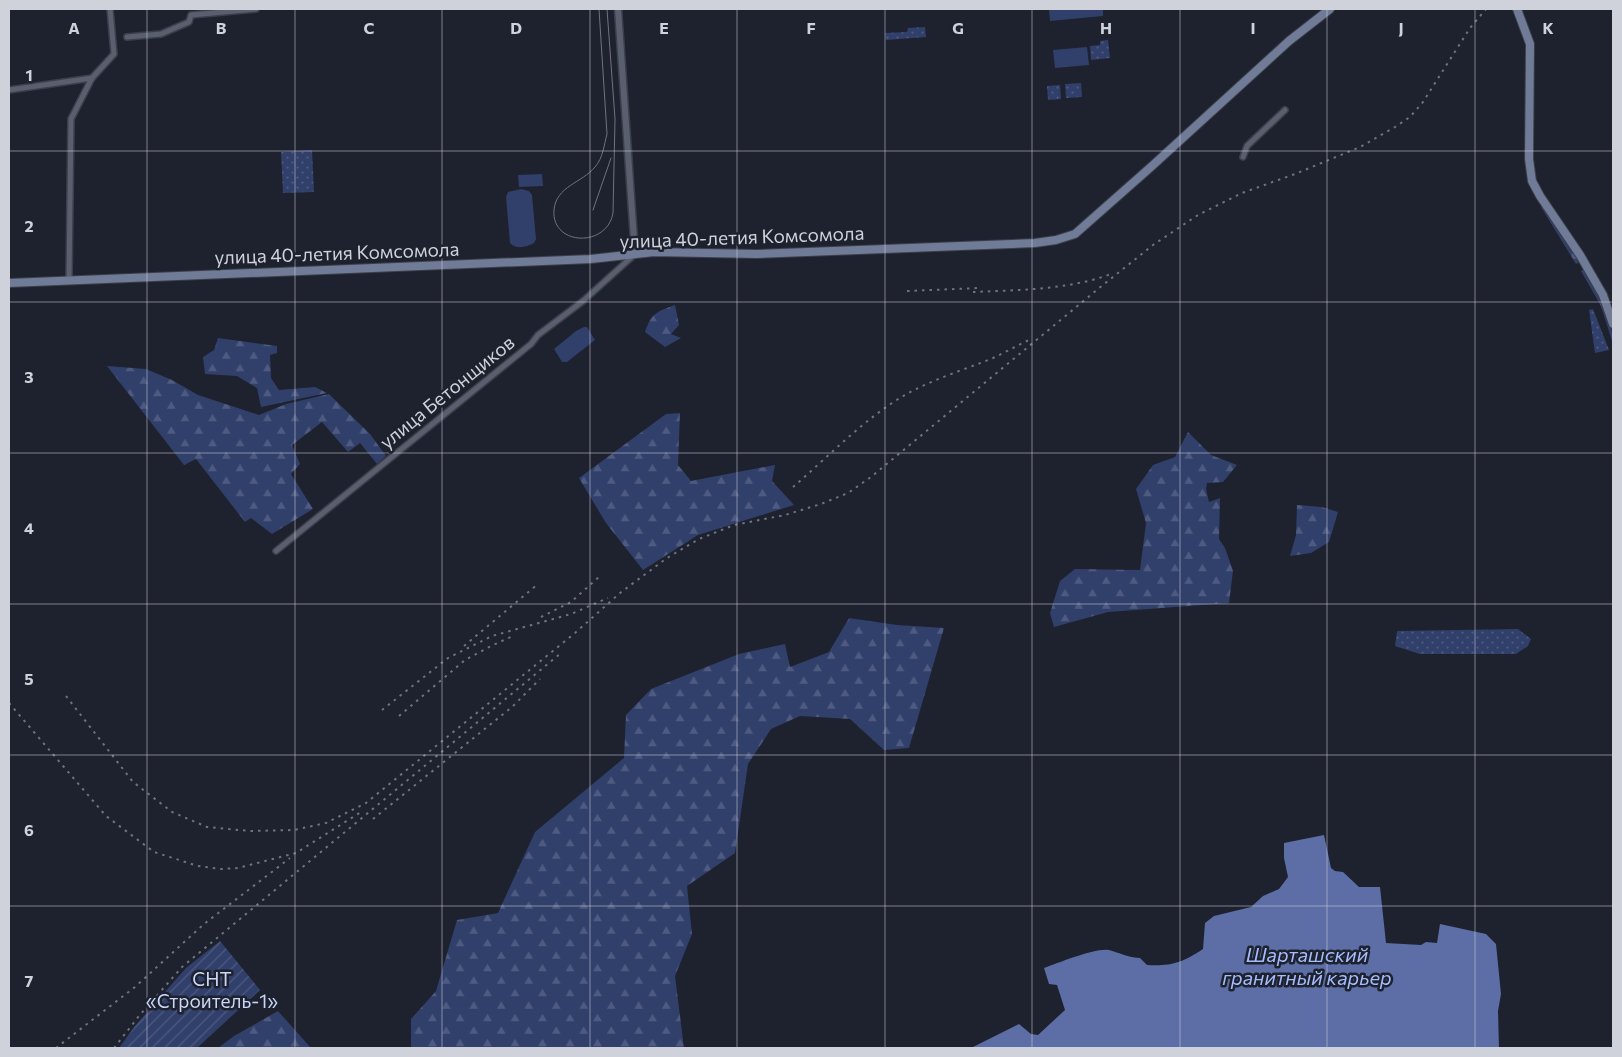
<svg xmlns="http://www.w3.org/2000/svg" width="1622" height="1057" font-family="Commissioner,sans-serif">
	<defs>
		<pattern id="grass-dots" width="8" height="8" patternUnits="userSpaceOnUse" patternTransform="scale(1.25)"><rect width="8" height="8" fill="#313f6b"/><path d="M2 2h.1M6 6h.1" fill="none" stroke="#4e5a80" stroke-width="1.8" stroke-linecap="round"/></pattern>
		<pattern id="forest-firs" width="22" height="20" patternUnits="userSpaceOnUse" patternTransform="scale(1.25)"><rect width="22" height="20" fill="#313f6b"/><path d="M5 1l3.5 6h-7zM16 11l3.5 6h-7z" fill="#4e5a80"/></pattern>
		<pattern id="garden-furrows" width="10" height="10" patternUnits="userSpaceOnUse" patternTransform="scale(1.25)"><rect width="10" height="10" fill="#313f6b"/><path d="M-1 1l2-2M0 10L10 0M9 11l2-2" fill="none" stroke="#4e5a80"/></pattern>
	</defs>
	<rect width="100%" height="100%" fill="#1d222e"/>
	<g fill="url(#grass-dots)">
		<polygon points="925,27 926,37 886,40 885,33 907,32 908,28"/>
		<polygon points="1108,40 1110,58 1091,60 1090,46 1100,45 1100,41"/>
		<polygon points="1081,83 1082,97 1066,98 1065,84"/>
		<polygon points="1060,85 1061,99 1048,100 1047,86"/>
		<polygon points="312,150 314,192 283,193 281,152"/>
		<polygon points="1593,309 1609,350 1595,353 1589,310"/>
		<polygon points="1518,629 1531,639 1528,646 1516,654 1420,654 1395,646 1397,631"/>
	</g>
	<g fill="url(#forest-firs)">
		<polygon points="1545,205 1580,262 1576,264 1541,207"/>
		<path d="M1585,269C1597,292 1613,317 1613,344L1601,306L1581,271Z"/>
		<path d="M675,305L679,325L671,334L681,338L665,347L645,332C652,312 657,312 675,305Z"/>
		<polygon points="218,338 277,346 277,353 270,355 271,378 279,390 315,387 327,393 261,407 257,388 237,376 205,374 203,357 214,350"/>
		<polygon points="107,366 146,369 172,380 198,395 259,415 286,404 329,394 370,434 386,456 377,464 360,443 348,452 322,422 292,445 300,464 291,474 313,509 272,534 251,518 245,522 196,459 184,465"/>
		<polygon points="680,413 678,465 691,481 775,465 772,481 794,505 698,535 643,570 606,523 579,478 666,414"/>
		<polygon points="1188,432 1211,455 1237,465 1223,482 1207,483 1206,489 1209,502 1220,498 1219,539 1225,548 1233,571 1229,603 1108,612 1054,627 1050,613 1060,581 1075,569 1140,570 1146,523 1136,489 1153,465 1175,457"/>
		<polygon points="1297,505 1322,507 1338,512 1329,542 1311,553 1290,556 1296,535"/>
		<polygon points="849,618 897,625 944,628 909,748 884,750 850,719 800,716 771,729 748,764 735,853 687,886 692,934 675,976 684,1048 411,1048 411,1019 436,991 457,920 498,913 535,832 624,758 626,715 651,689 739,654 785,644 790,667 829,652"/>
		<polygon points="278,1011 311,1048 218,1048 234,1036"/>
	</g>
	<polygon fill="url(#garden-furrows)" points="220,941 260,990 197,1048 119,1048 135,1026 186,968"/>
	<g fill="#313f6b">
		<polygon points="1049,9 1103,9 1103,16 1050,21"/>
		<polygon points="1087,47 1089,65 1055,68 1053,50"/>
		<polygon points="542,174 543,186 519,187 518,175"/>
		<path d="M521,189L529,191L532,195L536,239L534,243C527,247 516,250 510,243L506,197L508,192Z"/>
		<polygon points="584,327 587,327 595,340 567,362 562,362 554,349 576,331"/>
	</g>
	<path fill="#5c6ea5" d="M1324,835L1331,868L1335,871L1343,872L1359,887H1380L1386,943L1421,945L1426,942L1437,943L1440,924L1486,934L1496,944L1501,994L1498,1011L1499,1048H971L1019,1024L1031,1034L1038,1035L1065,1010L1057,985L1049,984L1044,968C1059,963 1094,948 1109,950C1121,953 1125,957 1140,958L1147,965C1172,966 1182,963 1203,949L1205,923L1214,916L1251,907L1263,896L1279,889L1288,877L1284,858V843Z"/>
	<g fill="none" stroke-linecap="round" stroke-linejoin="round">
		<defs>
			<g id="minor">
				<polyline points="127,37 161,34 189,22 191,15 256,9"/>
				<polyline points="9,90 92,78"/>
				<polyline points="1243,157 1247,146 1285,110"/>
				<polyline points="69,280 71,119 92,78 114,54 110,9"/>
				<polyline points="276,551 531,344 538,335 583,301 634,255"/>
			</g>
			<polyline id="tertiary" points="618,9 635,254"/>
			<g id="secondary">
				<polyline points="1517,9 1530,44 1529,159 1532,181 1540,196 1580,255 1603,295 1613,324"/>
				<polyline points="9,283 591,259 654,252 757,254 1035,243 1056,240 1075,234 1152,166 1289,41 1330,9"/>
			</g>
		</defs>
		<use href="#minor" stroke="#3c3f49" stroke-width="8"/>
		<use href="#tertiary" stroke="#3c3f49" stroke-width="9"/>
		<use href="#secondary" stroke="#3c3f49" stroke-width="10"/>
		<use href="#minor" stroke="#595f6e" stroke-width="5"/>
		<use href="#tertiary" stroke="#595f6e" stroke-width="6"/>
		<use href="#secondary" stroke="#707b98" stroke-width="8"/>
		<g stroke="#6f737e" stroke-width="1">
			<path d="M599,9L607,134C604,145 603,158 595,167C582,183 556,186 554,210C551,246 607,248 613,213L615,119L607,9"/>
			<polyline points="593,210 611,158"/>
		</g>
		<g stroke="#6f737e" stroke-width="2" stroke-dasharray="2.5 5" stroke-linecap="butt">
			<polyline points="907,291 979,288"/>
			<path d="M973,292C1018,290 1068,290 1111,274"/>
			<path d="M793,487C829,456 865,418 905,395C933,379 964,370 993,358C1006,352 1018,345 1031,339"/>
			<polyline points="541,617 571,602 600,576"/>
			<polyline points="464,646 538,584"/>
			<polyline points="66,696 133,782 172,812 207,827 250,831 294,830 326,823 366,803 575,633 620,593 667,558 699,539 734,525 785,515 821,504 848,493 871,477 1098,289 1153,245 1198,215 1242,193 1295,174 1360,147 1395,127 1410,117 1423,102 1470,28 1486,9"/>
			<polyline points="9,703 106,816 154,852 198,866 221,869 238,868 296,853 361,812"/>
			<polyline points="382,710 448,658 492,636 571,614 608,598"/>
			<polyline points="399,716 465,660 491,646 515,635"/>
			<polyline points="373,819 512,707 540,679"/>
			<polyline points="56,1048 135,987 204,924 290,858"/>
			<polyline points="114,1048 139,1016 182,967 561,653"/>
		</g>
	</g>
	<path fill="none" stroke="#cfd2db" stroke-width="1" stroke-opacity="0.55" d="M147,9V1048M295,9V1048M442,9V1048M590,9V1048M737,9V1048M885,9V1048M1032,9V1048M1180,9V1048M1327,9V1048M1475,9V1048M9,151H1613M9,302H1613M9,453H1613M9,604H1613M9,755H1613M9,906H1613"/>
	<g text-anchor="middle" stroke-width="5" stroke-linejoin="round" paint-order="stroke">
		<g font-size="19" fill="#cfd2db" stroke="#1d222e">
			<text transform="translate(742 237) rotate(-2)" y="7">улица 40-летия Комсомола</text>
			<text transform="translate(337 253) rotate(-2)" y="7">улица 40-летия Комсомола</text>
			<text transform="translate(447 392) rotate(-39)" y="7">улица Бетонщиков</text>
		</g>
		<g font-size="19" fill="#cad7f8" stroke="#1d222e">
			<text x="212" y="986">СНТ<tspan x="212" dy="22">«Строитель-1»</tspan></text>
		</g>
		<g font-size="20" font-style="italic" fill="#a5bcfc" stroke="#1d222e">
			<text x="1307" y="962">Шарташский<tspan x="1307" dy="23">гранитный карьер</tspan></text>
		</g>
	</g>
	<g font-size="16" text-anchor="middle" font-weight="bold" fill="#cfd2db" stroke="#1d222e" stroke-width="5" stroke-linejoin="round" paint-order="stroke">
		<text x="74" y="34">A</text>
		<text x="221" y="34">B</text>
		<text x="369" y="34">C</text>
		<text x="516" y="34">D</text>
		<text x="664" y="34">E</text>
		<text x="811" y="34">F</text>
		<text x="958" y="34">G</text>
		<text x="1106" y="34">H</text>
		<text x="1253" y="34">I</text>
		<text x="1401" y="34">J</text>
		<text x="1548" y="34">K</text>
		<text x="29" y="81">1</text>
		<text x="29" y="232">2</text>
		<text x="29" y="383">3</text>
		<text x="29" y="534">4</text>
		<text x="29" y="685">5</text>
		<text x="29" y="836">6</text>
		<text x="29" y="987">7</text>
	</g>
	<rect width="1622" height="1057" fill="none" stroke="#cfd2db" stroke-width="20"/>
</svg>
